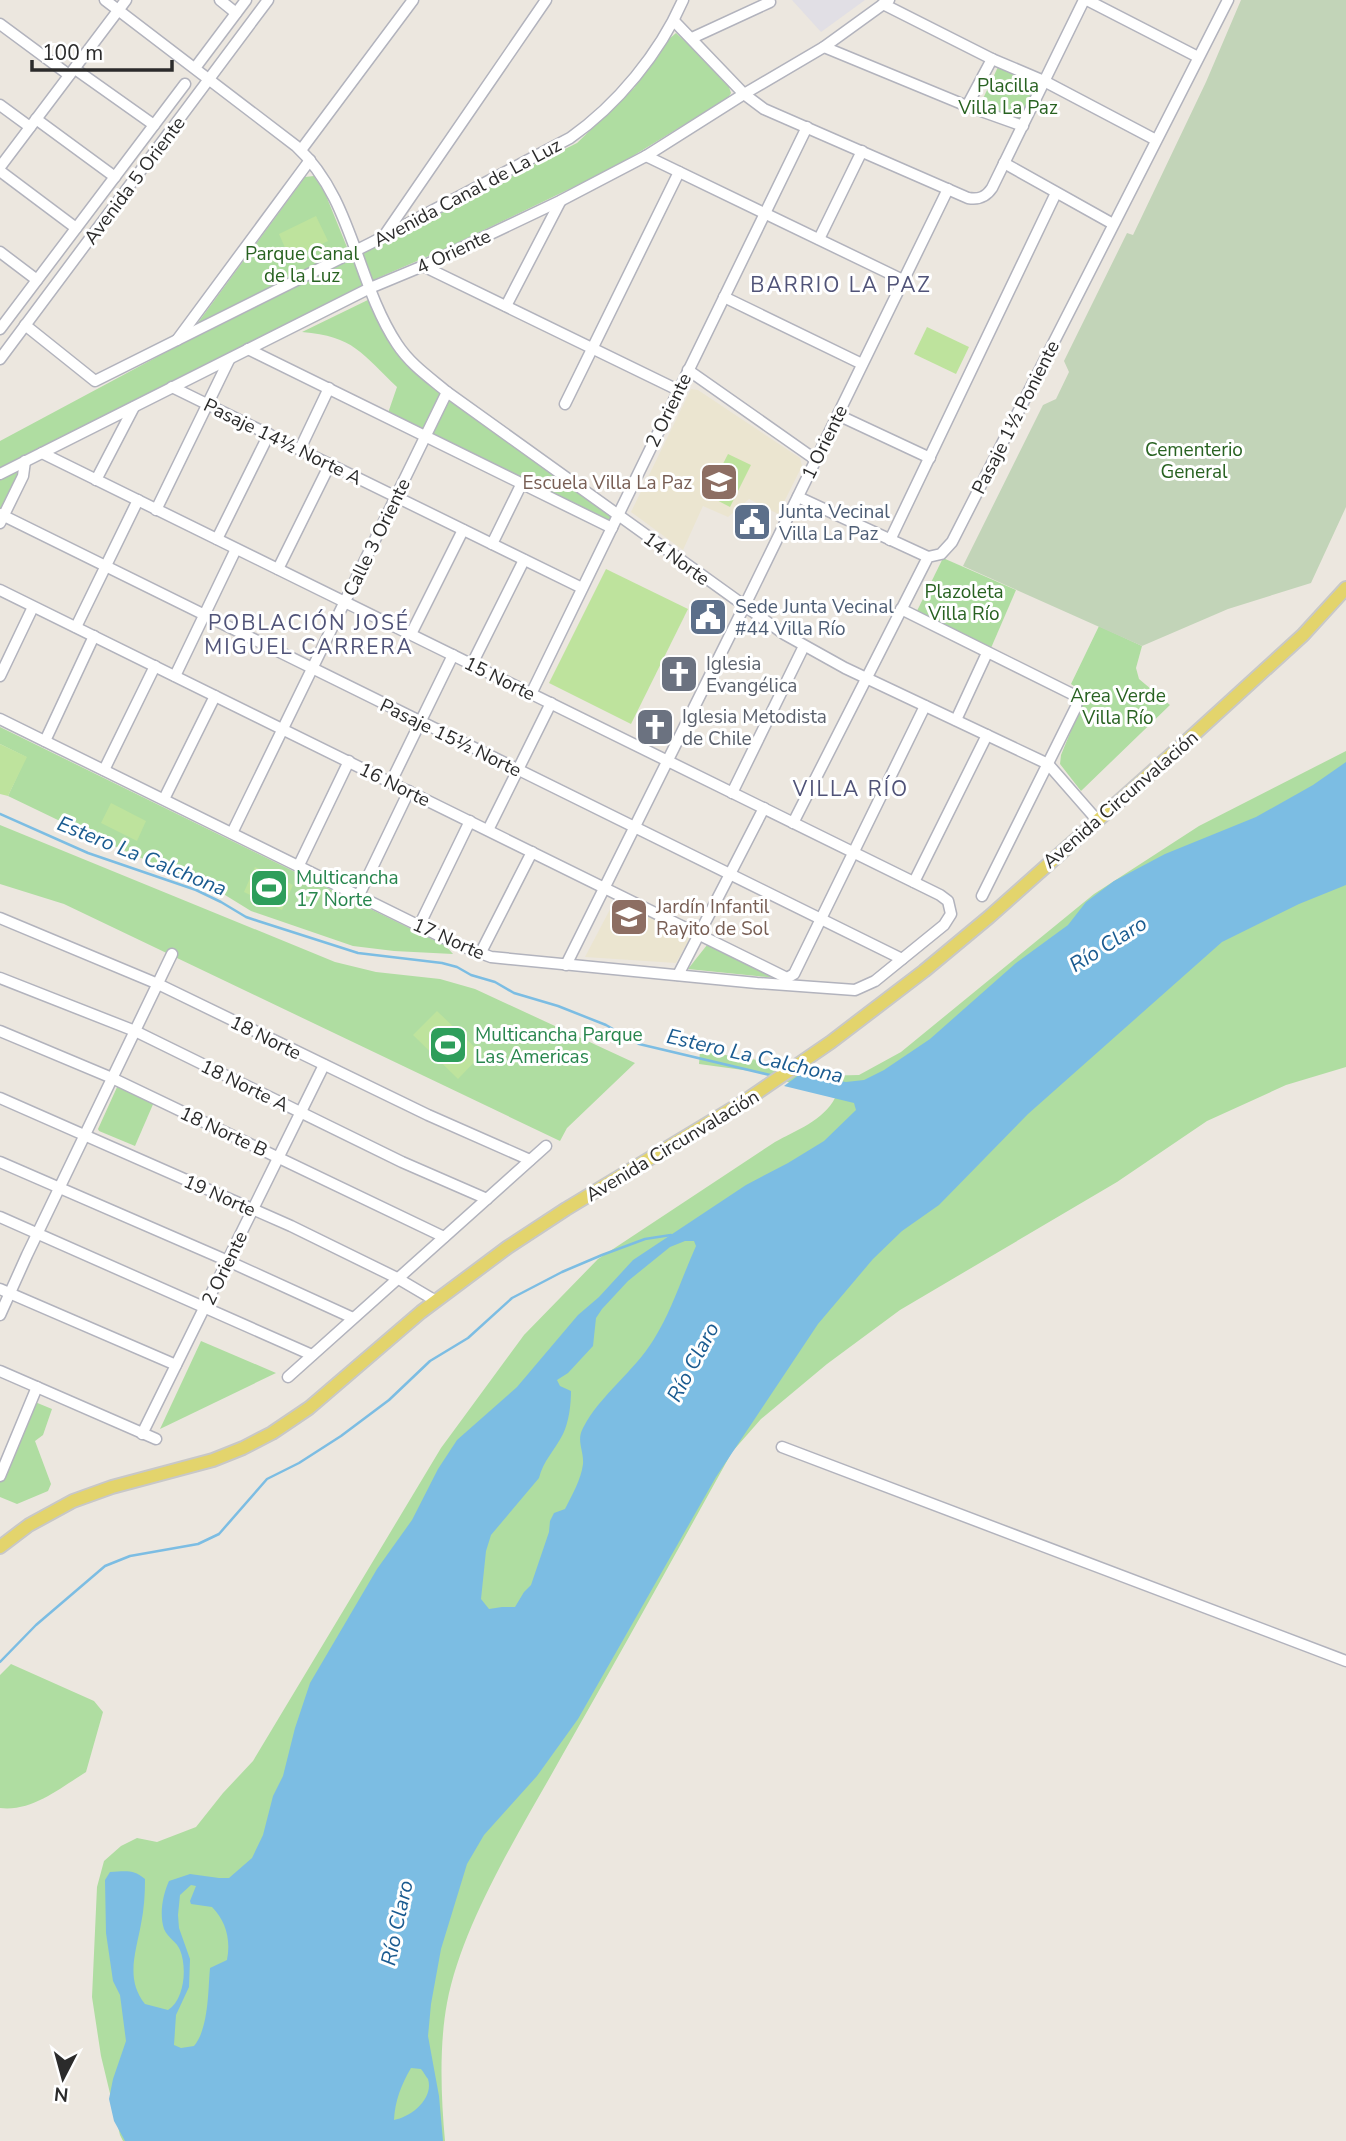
<svg xmlns="http://www.w3.org/2000/svg" width="1346" height="2141" font-family="'Nunito Sans',sans-serif">
	<rect width="100%" height="100%" fill="#ece7df"/>
	<polygon fill="#e1dfe5" points="792,0 865,0 821,32"/>
	<g fill="#ebe5d0">
		<polygon points="691,389 698,390 800,458 802,466 778,514 749,499 728,517 703,506 683,550 631,512"/>
		<polygon points="616,898 691,936 676,963 585,957"/>
	</g>
	<g fill="#afdda1">
		<polygon points="676,33 690,46 729,87 731,93 728,98 613,168 438,252 380,277 0,469 0,441 183,343 305,177 314,176 325,193 351,257 577,143 634,88 669,39"/>
		<polygon points="998,67 1036,85 1018,125 979,107"/>
		<path d="M376,296L404,359L613,515L609,523L387,416L397,387C362,354 354,336 302,332Z"/>
		<polygon points="18,470 21,472 2,510 0,511 0,479"/>
		<polygon points="943,558 1016,590 991,648 915,615"/>
		<polygon points="1099,626 1142,646 1136,668 1139,679 1170,705 1081,791 1060,764 1061,755 1086,694 1071,684"/>
		<polygon points="0,727 446,946 453,954 394,951 353,946 251,911 225,895 87,834 8,796 26,757 0,744"/>
		<path d="M1346,751V1067L1286,1085L1207,1121L1117,1182L900,1310L827,1364L761,1419L732,1452C676,1553 620,1654 563,1754C522,1828 463,1920 447,2003C439,2046 441,2098 445,2141H123L120,2135L101,2056L92,1997L97,1887L104,1861L121,1846L137,1838L157,1842L196,1827L223,1793L253,1761L441,1448L524,1335L598,1259L775,1142C795,1131 824,1120 835,1098L758,1072L699,1064L700,1051L764,1061L788,1070L818,1076L859,1075L901,1052L1094,894L1199,826Z"/>
		<polygon points="0,825 335,962 376,972 440,979 475,989 635,1063 567,1128 560,1141 64,904 0,884"/>
		<polygon points="707,945 777,978 688,969"/>
		<polygon points="118,1085 154,1102 135,1146 99,1131 98,1129"/>
		<polygon points="201,1341 276,1373 160,1429"/>
		<polygon points="35,1402 52,1409 43,1435 35,1441 51,1484 48,1491 17,1504 0,1497 0,1478"/>
		<path d="M11,1664L94,1701L103,1712L86,1772C60,1788 32,1812 0,1808V1675Z"/>
	</g>
	<polygon fill="#c2d4b8" points="1241,0 1346,0 1346,507 1311,583 1228,609 1142,646 963,566 1043,405 1056,399 1069,372 1064,361 1127,233 1133,235 1206,82"/>
	<g fill="#bee39d">
		<polygon points="316,216 328,241 290,259 279,234"/>
		<polygon points="927,327 969,347 956,374 914,354"/>
		<polygon points="728,454 751,465 730,507 707,495"/>
		<polygon points="606,569 688,609 631,724 549,683"/>
		<polygon points="0,744 27,757 8,796 0,794"/>
		<polygon points="111,803 146,821 137,841 101,823"/>
		<polygon points="255,867 293,885 282,910 244,892"/>
		<polygon points="437,1011 482,1054 458,1079 413,1035"/>
	</g>
	<path fill="#7cbde3" fill-rule="evenodd" d="M1346,762V885L1299,904L1222,942L1028,1114L939,1205L902,1231L873,1259L818,1324L716,1477L578,1719L537,1776L484,1835L467,1864L441,1949L431,2004L428,2036L439,2096L443,2141H125L114,2121L109,2099L113,2079L126,2041L120,1995L113,1981L106,1933L105,1880L110,1872C125,1871 134,1869 145,1879C145,1895 144,1909 141,1924C136,1952 125,1979 145,2004L168,2010C185,1999 187,1967 180,1950C177,1942 168,1938 164,1929C159,1914 163,1894 169,1881L190,1874L219,1878H229L252,1858L263,1835L273,1796L283,1776L295,1728L310,1683L377,1569L412,1520L438,1469L457,1440L517,1387L578,1315L599,1297L633,1260L746,1185L788,1163L824,1141L856,1110L854,1103L784,1086L800,1074L846,1082L864,1080L884,1070L930,1039L1016,963L1068,925L1086,902L1114,881L1165,854L1256,817L1313,785ZM685,1241H694L696,1246C682,1277 672,1310 654,1339C634,1372 600,1395 583,1428C576,1441 584,1450 583,1464C581,1480 572,1495 565,1509L554,1513L550,1521L549,1532L531,1585L524,1592L515,1607H502L489,1609L481,1599L486,1551L491,1535L539,1478C543,1461 555,1450 563,1434C569,1422 571,1404 571,1391L560,1386L557,1380L568,1373L593,1346L596,1318L602,1309L628,1281L670,1247ZM191,1885L196,1886L190,1901L191,1904L212,1907C226,1921 231,1940 227,1960L210,1968C208,1990 209,2028 194,2046L181,2048L174,2045L176,2015L189,1987L190,1959L179,1928L178,1915L180,1895ZM411,2068L421,2069C422,2070 427,2078 428,2079C434,2099 411,2117 394,2120C395,2101 401,2085 411,2068Z"/>
	<g fill="none" stroke-linecap="round" stroke-linejoin="round">
		<g stroke="#7cbde3" stroke-width="2.5">
			<polyline points="0,814 88,853 196,890 221,902 246,917 258,921 358,953 442,963 457,967 471,975 495,982 514,993 558,1006 606,1025 639,1044 774,1076"/>
			<polyline points="0,1662 36,1625 105,1566 130,1556 198,1544 219,1534 267,1479 299,1463 341,1436 389,1400 430,1361 468,1338 512,1298 562,1272 602,1255 645,1239 671,1235"/>
		</g>
		<defs>
			<g id="minor">
				<path d="M105,0L296,146C353,198 356,282 397,344C410,364 429,377 447,392L784,634L845,668L1048,764L1097,820"/>
				<polyline points="220,0 236,13"/>
				<polyline points="1087,0 1198,57"/>
				<polyline points="883,4 992,59 1044,81 1156,140"/>
				<path d="M674,21L744,94L764,109L968,198C979,200 986,197 992,188L1084,0"/>
				<polyline points="0,24 69,75"/>
				<polyline points="692,38 770,2"/>
				<polyline points="824,47 967,106 1023,126"/>
				<polyline points="195,68 246,0"/>
				<polyline points="75,69 154,125"/>
				<polyline points="0,105 30,127"/>
				<polyline points="967,106 992,59"/>
				<polyline points="36,119 115,177"/>
				<polyline points="301,150 413,0"/>
				<polyline points="646,156 903,280"/>
				<polyline points="1004,163 1113,224"/>
				<polyline points="0,167 126,0"/>
				<polyline points="0,171 76,228"/>
				<polyline points="386,233 546,0"/>
				<polyline points="819,239 862,151"/>
				<polyline points="0,252 37,280"/>
				<polyline points="423,266 678,390"/>
				<polyline points="724,297 862,364"/>
				<polyline points="506,306 560,202"/>
				<path d="M25,325L95,381L371,243L570,138C617,105 660,53 683,0"/>
				<polyline points="0,329 185,84"/>
				<polyline points="177,340 310,160"/>
				<polyline points="248,349 612,528"/>
				<polyline points="0,359 268,0"/>
				<polyline points="688,370 816,460"/>
				<polyline points="172,387 582,588"/>
				<polyline points="565,404 679,172"/>
				<polyline points="838,415 930,458"/>
				<polyline points="300,449 329,388"/>
				<polyline points="0,474 370,288 423,266 560,201 646,156 744,94 824,47 889,0"/>
				<polyline points="96,480 134,407"/>
				<polyline points="798,497 928,557"/>
				<polyline points="156,510 229,360"/>
				<polyline points="0,514 902,959"/>
				<polyline points="0,523 23,476 25,461"/>
				<polyline points="217,539 269,434"/>
				<polyline points="890,540 1056,193"/>
				<polyline points="492,544 522,483"/>
				<polyline points="278,569 330,464"/>
				<polyline points="0,590 787,978 794,974 925,706"/>
				<polyline points="901,609 1072,694 1077,699 1076,707 982,896"/>
				<polyline points="76,627 138,500"/>
				<polyline points="411,634 463,530"/>
				<polyline points="472,664 524,560"/>
				<polyline points="0,676 33,607"/>
				<polyline points="175,676 236,549"/>
				<polyline points="531,694 807,127"/>
				<polyline points="0,719 456,944 491,957 757,983 855,990 875,981 944,925 951,914 948,901 940,895 42,453"/>
				<polyline points="956,720 987,653"/>
				<polyline points="45,741 94,636"/>
				<polyline points="104,770 155,666"/>
				<polyline points="391,782 453,655"/>
				<polyline points="732,793 804,646"/>
				<polyline points="164,799 215,696"/>
				<polyline points="793,823 928,557 941,554 952,542 1228,0"/>
				<polyline points="488,830 551,703"/>
				<polyline points="232,833 447,392"/>
				<polyline points="299,865 349,761"/>
				<polyline points="914,882 987,735"/>
				<polyline points="359,895 409,791"/>
				<polyline points="0,918 158,984 428,1115 530,1160"/>
				<polyline points="419,926 470,821"/>
				<polyline points="480,954 532,852"/>
				<polyline points="566,965 744,607 948,189"/>
				<polyline points="678,975 764,808"/>
				<polyline points="0,978 135,1031 402,1162 487,1199"/>
				<polyline points="0,1031 112,1078 444,1237"/>
				<polyline points="0,1098 291,1226 397,1278 436,1301"/>
				<polyline points="0,1162 228,1261 353,1318"/>
				<polyline points="0,1217 312,1355"/>
				<polyline points="0,1289 176,1365"/>
				<polyline points="0,1315 27,1255 172,954"/>
				<polyline points="0,1371 156,1439"/>
				<polyline points="288,1377 546,1146"/>
				<polyline points="142,1434 324,1065"/>
				<polyline points="782,1447 1346,1661"/>
				<polyline points="0,1476 37,1387"/>
			</g>
			<polyline id="major" points="0,1547 29,1525 73,1501 112,1487 213,1460 243,1448 272,1433 309,1408 421,1312 508,1247 566,1209 745,1101 831,1042 924,971 989,917 1190,738 1303,635 1346,588"/>
		</defs>
		<use href="#minor" stroke="#b2b3bd" stroke-width="13"/>
		<use href="#major" stroke="#c8c8c8" stroke-width="16"/>
		<use href="#minor" stroke="#fff" stroke-width="10"/>
		<use href="#major" stroke="#e3d46c" stroke-width="12"/>
	</g>
	<defs>
		<symbol id="school-square" viewBox="-11 -11 22 22"><rect x="-9" y="-9" width="18" height="18" rx="4" fill="#8d6e63" stroke="#fff"/><path d="M0-5L7-2L0 1L-7-2ZM-4 1L0 2.5L4 1V4Q0 6-4 4Z" fill="#fff"/></symbol>
		<symbol id="civic-square" viewBox="-11 -11 22 22"><rect x="-9" y="-9" width="18" height="18" rx="4" fill="#5c6f8a" stroke="#fff"/><path d="M-.6-6.5H3V-4.5H.6V-3L4-1V1h2V6H-6V1h2V-1L-.6-3ZM-1.2 2.5V6h2.4V2.5Z" fill="#fff"/></symbol>
		<symbol id="church-square" viewBox="-11 -11 22 22"><rect x="-9" y="-9" width="18" height="18" rx="4" fill="#6b7280" stroke="#fff"/><path d="M-1.2-6h2.4v3.5h3.3v2.4h-3.3V6h-2.4V-.1h-3.3v-2.4h3.3Z" fill="#fff"/></symbol>
		<symbol id="stadium-square" viewBox="-11 -11 22 22"><rect x="-9" y="-9" width="18" height="18" rx="4" fill="#2e9e5b" stroke="#fff"/><path d="M0-5a6.5 5 0 1 0 0 10a6.5 5 0 1 0 0-10ZM-3.5-1.8h7v3.6h-7Z" fill="#fff"/></symbol>
	</defs>
	<g fill-rule="evenodd">
		<use href="#school-square" x="697" y="460" width="44" height="44"/>
		<use href="#civic-square" x="730" y="500" width="44" height="44"/>
		<use href="#civic-square" x="686" y="595" width="44" height="44"/>
		<use href="#church-square" x="657" y="652" width="44" height="44"/>
		<use href="#church-square" x="633" y="705" width="44" height="44"/>
		<use href="#stadium-square" x="247" y="866" width="44" height="44"/>
		<use href="#school-square" x="607" y="895" width="44" height="44"/>
		<use href="#stadium-square" x="426" y="1023" width="44" height="44"/>
	</g>
	<g text-anchor="middle" stroke-width="6" stroke-linejoin="round" paint-order="stroke">
		<g font-size="19" fill="#286221" stroke="#fff">
			<text x="1008" y="92">Placilla<tspan x="1008" dy="22">Villa La Paz</tspan></text>
			<text x="302" y="260">Parque Canal<tspan x="302" dy="22">de la Luz</tspan></text>
			<text x="1194" y="456">Cementerio<tspan x="1194" dy="22">General</tspan></text>
			<text x="964" y="598">Plazoleta<tspan x="964" dy="22">Villa Río</tspan></text>
			<text x="1118" y="702">Area Verde<tspan x="1118" dy="22">Villa Río</tspan></text>
		</g>
		<g font-size="19" fill="#2b2b2b" stroke="#fff">
			<text transform="translate(134 180) rotate(-53)" y="7">Avenida 5 Oriente</text>
			<text transform="translate(467 192) rotate(-28)" y="7">Avenida Canal de La Luz</text>
			<text transform="translate(453 251) rotate(-25)" y="7">4 Oriente</text>
			<text transform="translate(668 410) rotate(-64)" y="7">2 Oriente</text>
			<text transform="translate(1015 417) rotate(-63)" y="7">Pasaje 1½ Poniente</text>
			<text transform="translate(283 441) rotate(26)" y="7">Pasaje 14½ Norte A</text>
			<text transform="translate(824 442) rotate(-64)" y="7">1 Oriente</text>
			<text transform="translate(376 537) rotate(-64)" y="7">Calle 3 Oriente</text>
			<text transform="translate(677 558) rotate(36)" y="7">14 Norte</text>
			<text transform="translate(500 678) rotate(26)" y="7">15 Norte</text>
			<text transform="translate(451 737) rotate(26)" y="7">Pasaje 15½ Norte</text>
			<text transform="translate(395 784) rotate(26)" y="7">16 Norte</text>
			<text transform="translate(1120 799) rotate(-41)" y="7">Avenida Circunvalación</text>
			<text transform="translate(449 938) rotate(24)" y="7">17 Norte</text>
			<text transform="translate(266 1037) rotate(26)" y="7">18 Norte</text>
			<text transform="translate(245 1085) rotate(26)" y="7">18 Norte A</text>
			<text transform="translate(224 1131) rotate(25)" y="7">18 Norte B</text>
			<text transform="translate(672 1145) rotate(-31)" y="7">Avenida Circunvalación</text>
			<text transform="translate(220 1195) rotate(24)" y="7">19 Norte</text>
			<text transform="translate(224 1268) rotate(-64)" y="7">2 Oriente</text>
		</g>
		<g font-size="19" fill="#785e54" stroke="#fff" text-anchor="end">
			<text x="692" y="489">Escuela Villa La Paz</text>
			<text x="656" y="913" text-anchor="start">Jardín Infantil<tspan x="656" dy="22">Rayito de Sol</tspan></text>
		</g>
		<g font-size="19" fill="#4e5e75" stroke="#fff" text-anchor="start">
			<text x="779" y="518">Junta Vecinal<tspan x="779" dy="22">Villa La Paz</tspan></text>
			<text x="735" y="613">Sede Junta Vecinal<tspan x="735" dy="22">#44 Villa Río</tspan></text>
		</g>
		<g font-size="19" fill="#5b616d" stroke="#fff" text-anchor="start">
			<text x="706" y="670">Iglesia<tspan x="706" dy="22">Evangélica</tspan></text>
			<text x="682" y="723">Iglesia Metodista<tspan x="682" dy="22">de Chile</tspan></text>
		</g>
		<g font-size="19" fill="#27864d" stroke="#fff" text-anchor="start">
			<text x="296" y="884">Multicancha<tspan x="296" dy="22">17 Norte</tspan></text>
			<text x="475" y="1041">Multicancha Parque<tspan x="475" dy="22">Las Americas</tspan></text>
		</g>
		<g font-size="21" letter-spacing="2" fill="#505378" stroke="#fff">
			<text x="841" y="292">BARRIO LA PAZ</text>
			<text x="309" y="630">POBLACIÓN JOSÉ<tspan x="309" dy="24">MIGUEL CARRERA</tspan></text>
			<text x="851" y="796">VILLA RÍO</text>
		</g>
		<g font-size="21" font-style="italic" fill="#1a5b90" stroke="#fff">
			<text transform="translate(142 856) rotate(22)" y="7">Estero La Calchona</text>
			<text transform="translate(1108 944) rotate(-32)" y="7">Río Claro</text>
			<text transform="translate(755 1056) rotate(13)" y="7">Estero La Calchona</text>
			<text transform="translate(693 1362) rotate(-62)" y="7">Río Claro</text>
			<text transform="translate(397 1923) rotate(-78)" y="7">Río Claro</text>
		</g>
	</g>
	<g transform="translate(63 2078) rotate(186)" stroke="#ffffff" stroke-width="5" paint-order="stroke">
	<path d="M0-5L12 26L0 18L-12 26Z" fill="#2b2b2b"/>
	<text y="-10" font-size="19" font-weight="bold" text-anchor="middle" fill="#2b2b2b">N</text>
	</g>
	<path d="M32 60v10h140v-10" fill="none" stroke="#2b2b2b" stroke-width="3.5"/>
	<text x="42" y="60" font-size="21" fill="#2b2b2b" stroke="#ffffff" stroke-width="5" paint-order="stroke">100 m</text>
</svg>
